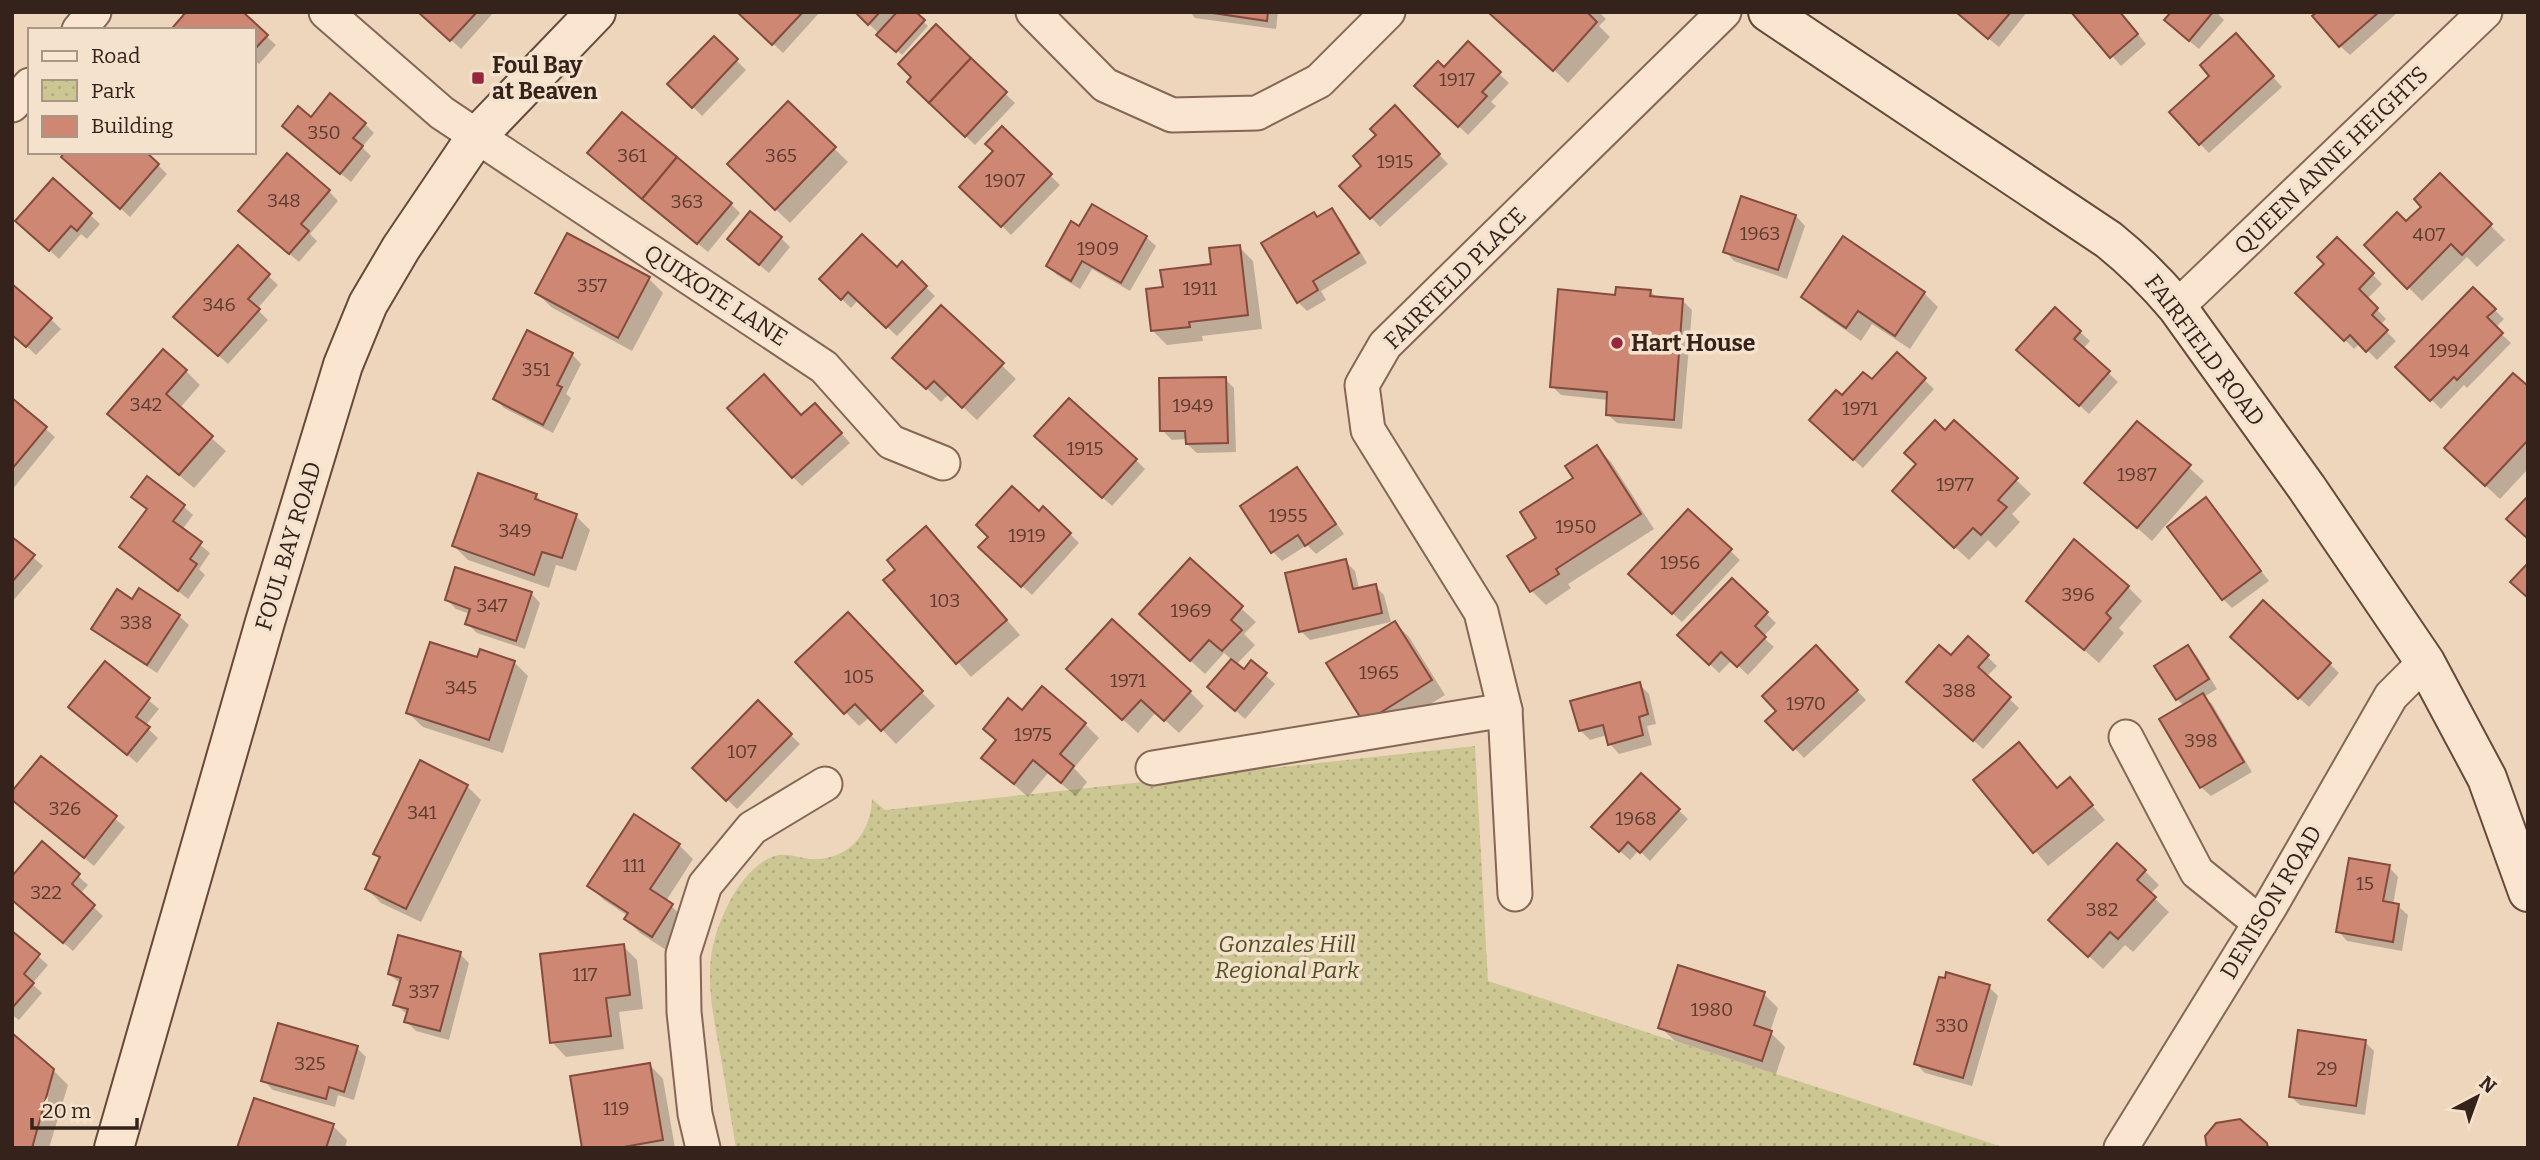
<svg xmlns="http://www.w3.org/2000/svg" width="2540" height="1160" font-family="Bitter,serif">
	<defs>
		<pattern id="park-dots" width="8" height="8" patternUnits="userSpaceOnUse" patternTransform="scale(1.75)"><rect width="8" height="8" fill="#ccc792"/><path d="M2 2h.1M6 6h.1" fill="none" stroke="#b0ab7d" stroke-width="1.8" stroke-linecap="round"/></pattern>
	</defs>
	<rect width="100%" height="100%" fill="#eed6bd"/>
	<path fill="url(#park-dots)" d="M1475,746L1488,981L2006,1148H1217L1214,1145L1211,1148H736C731,1118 726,1088 721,1058C715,1025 707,990 711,957C715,924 741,866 775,856C787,852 799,858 812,859C848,861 871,833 872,799L885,810Z"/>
	<g fill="#0003">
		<polygon points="240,12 276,45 259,64 254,60 254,30"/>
		<polygon points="420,12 494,12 461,49"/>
		<polygon points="739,12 820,12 783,53"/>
		<polygon points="856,12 913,12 928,26 902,55"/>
		<polygon points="1190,12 1278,12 1276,29 1195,18"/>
		<polygon points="1492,12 1599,12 1606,19 1599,26 1610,37 1568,83"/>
		<polygon points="1956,12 2027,12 1999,47"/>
		<polygon points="2074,12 2120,12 2146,44 2121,66"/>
		<polygon points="2173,12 2216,12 2224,20 2199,49 2176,30"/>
		<polygon points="2320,12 2398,12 2350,55 2340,46"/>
		<polygon points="936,27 1015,103 975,145 909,82"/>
		<polygon points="714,38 746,70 702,116 670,84"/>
		<polygon points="1468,44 1509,83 1491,102 1496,106 1468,135 1417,86 1444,69"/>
		<polygon points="2245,45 2282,87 2209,153 2200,144"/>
		<polygon points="788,103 848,162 790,223 729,164"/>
		<polygon points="1404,117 1448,164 1380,227 1342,186 1364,166"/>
		<polygon points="311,119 365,124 374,133 362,147 371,156 351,182 293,135"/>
		<polygon points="1002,129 1060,185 1011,235 962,186 996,152"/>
		<polygon points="599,162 731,204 740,213 708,252"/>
		<polygon points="158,165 167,174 130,217 73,166"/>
		<polygon points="2440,175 2505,240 2477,267 2467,257 2422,301 2366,245 2406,224 2423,207"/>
		<polygon points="53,181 100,224 87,239 81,234 59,259 27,230"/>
		<polygon points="329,191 338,201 310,234 317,241 299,262 249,220"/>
		<polygon points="1332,210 1341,220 1367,263 1321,291 1326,300 1307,311 1298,302"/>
		<polygon points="1796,216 1805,226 1787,279 1734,261 1725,251"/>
		<polygon points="1080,228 1146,237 1156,246 1130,291 1092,269 1080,289 1057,275 1048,266"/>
		<polygon points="781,238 790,247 769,273 739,248"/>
		<polygon points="2337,239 2382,284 2367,299 2386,319 2380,325 2396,341 2377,360 2360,343 2354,349 2298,293 2326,264"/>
		<polygon points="238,247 278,285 257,309 268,320 228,364 185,326"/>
		<polygon points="1239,247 1253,261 1262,329 1202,336 1203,341 1167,345 1153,331 1165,288 1213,266"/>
		<polygon points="902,264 935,296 897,336 858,300 851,308 821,279 897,270"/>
		<polygon points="649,279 663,293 632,351 551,307 537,293"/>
		<polygon points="2473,289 2504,319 2495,328 2511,343 2467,388 2464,385 2441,409 2398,367"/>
		<polygon points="1650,291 1657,298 1682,300 1692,310 1682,429 1617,423 1607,414 1608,400 1561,395 1552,386 1617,296"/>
		<polygon points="1924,293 1938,307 1910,349 1872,324 1861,341 1818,311 1804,297"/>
		<polygon points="32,301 61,329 36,355 12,333"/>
		<polygon points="942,308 1016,379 977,420 949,394 941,402 909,372"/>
		<polygon points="2055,309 2090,341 2083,349 2118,382 2089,414 2028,359"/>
		<polygon points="572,354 581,364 566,394 571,398 553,433 504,408 495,398"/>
		<polygon points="1897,354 1934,389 1863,468 1820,430 1842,398 1872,382"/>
		<polygon points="186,371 200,385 179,409 226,451 194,488 123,428"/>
		<polygon points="1225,379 1234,388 1236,452 1197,453 1187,444 1187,439 1172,440 1162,430"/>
		<polygon points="2528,389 2528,469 2500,499 2460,462"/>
		<polygon points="12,400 55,437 12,490"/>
		<polygon points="824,414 850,443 802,486 793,477 802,417"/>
		<polygon points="1955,422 2031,494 2012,514 2020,522 1996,548 1988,540 1969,560 1908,505 1918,465"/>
		<polygon points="2138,423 2204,481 2152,541 2086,483"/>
		<polygon points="1045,445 1136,460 1145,469 1112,506"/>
		<polygon points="1597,448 1611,462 1654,529 1568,584 1571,588 1546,605 1532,591 1539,538"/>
		<polygon points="1297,469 1306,479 1344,534 1316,554 1307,545 1282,561 1273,552 1242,506"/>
		<polygon points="536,495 545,505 576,516 590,530 576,571 556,565 549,588 468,560 454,546"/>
		<polygon points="134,497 183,506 193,515 182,530 210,553 199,569 205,575 188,599 121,546 148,510"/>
		<polygon points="2206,500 2269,581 2232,608 2223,599"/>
		<polygon points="1688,511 1740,560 1682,622 1640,583"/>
		<polygon points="1039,513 1070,534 1079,543 1032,595 990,556"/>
		<polygon points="12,539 43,566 12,602"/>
		<polygon points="940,543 1020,635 971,677 886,580"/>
		<polygon points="1190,561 1256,622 1244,634 1255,645 1236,665 1244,671 1251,662 1275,684 1245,719 1209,687 1232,660 1224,653 1205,674 1155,628"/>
		<polygon points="1345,561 1355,571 1359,589 1375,586 1384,595 1391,622 1310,640 1301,631"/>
		<polygon points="1732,580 1776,623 1763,637 1774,647 1748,675 1732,660 1719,673 1680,635"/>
		<polygon points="2128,587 2142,601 2119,628 2124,633 2099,663 2028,601"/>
		<polygon points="531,593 540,603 525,649 477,633 467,623 470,614 456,609 447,600"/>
		<polygon points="132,602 179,616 189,625 157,673 103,638 94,628"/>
		<polygon points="1395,623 1409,637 1445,695 1379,736 1365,722"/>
		<polygon points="862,629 935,706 896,744 870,717 859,726 797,662"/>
		<polygon points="1968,638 1997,666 1986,677 2019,708 1983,749 1918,691"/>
		<polygon points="2241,646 2330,664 2339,673 2309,707"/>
		<polygon points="2188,647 2197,656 2217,689 2204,697 2212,704 2252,772 2211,796 2201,787 2184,706 2177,699"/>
		<polygon points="1825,657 1866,700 1804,758 1768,721"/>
		<polygon points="478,660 514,662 528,676 503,753 423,727 408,713"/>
		<polygon points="105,664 159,709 145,726 158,738 137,763 70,707"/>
		<polygon points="1082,683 1190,692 1204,706 1179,733 1156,712 1138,733"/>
		<polygon points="1639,684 1649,694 1656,724 1647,726 1652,745 1619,754 1610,744 1607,735 1590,740 1580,730"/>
		<polygon points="758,703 800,744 737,809 695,768"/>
		<polygon points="1022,713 1085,724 1099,738 1074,768 1087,782 1076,796 1048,773 1028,797 983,758"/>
		<polygon points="2019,745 2058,789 2070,780 2105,820 2048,866 1976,780"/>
		<polygon points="41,758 125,827 94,866 20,806"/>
		<polygon points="1641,775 1688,819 1650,861 1639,850 1630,860 1603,836"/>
		<polygon points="467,786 481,800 421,922 381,903 367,889 381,860 375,853"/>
		<polygon points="42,844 88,885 80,894 103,916 73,951 12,899"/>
		<polygon points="679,845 693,859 666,901 686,920 666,950 640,933 626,919 628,916 604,900 590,886"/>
		<polygon points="2389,867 2398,877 2393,905 2398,906 2408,915 2402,951 2347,941 2338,931"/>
		<polygon points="2145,871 2159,885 2150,894 2169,912 2133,952 2125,945 2103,969 2065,934"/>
		<polygon points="12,933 48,965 32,984 42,993 19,1020 12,1015"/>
		<polygon points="623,946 637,960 643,1009 619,1012 624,1049 566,1057 552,1042"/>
		<polygon points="460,954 469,963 449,1040 416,1031 406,1021 408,1015 395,1004 401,984 389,974"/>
		<polygon points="1989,987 1998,996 1972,1086 1925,1073 1916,1064"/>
		<polygon points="1764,994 1778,1008 1770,1032 1785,1047 1776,1074 1675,1041 1660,1027"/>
		<polygon points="2365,1042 2374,1051 2365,1115 2300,1105 2290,1096"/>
		<polygon points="357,1048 366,1057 354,1100 338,1095 335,1107 273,1090 263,1080"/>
		<polygon points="649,1064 663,1079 675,1148 584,1148"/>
		<polygon points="53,1070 68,1085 49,1148 12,1148"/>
		<polygon points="333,1126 347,1140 345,1148 239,1148"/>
	</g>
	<g fill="#cd8772" stroke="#854b3c" stroke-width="2">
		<polygon points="186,12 243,12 268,35 254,50 254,30 177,30 173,27"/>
		<polygon points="418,12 477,12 450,41"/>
		<polygon points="737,12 803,12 772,45"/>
		<polygon points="855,12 880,12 868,25"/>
		<polygon points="897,12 916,12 925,20 896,52 876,35"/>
		<polygon points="1206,12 1268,12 1267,21"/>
		<polygon points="1587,12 1597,22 1553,71 1489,13"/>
		<polygon points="1956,12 2011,12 1988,39"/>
		<polygon points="2071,12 2120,12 2138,34 2110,58"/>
		<polygon points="2171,12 2213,12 2189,41 2164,20"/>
		<polygon points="2317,12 2379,12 2339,47 2312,16"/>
		<polygon points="936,24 971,58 929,103 907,82 911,77 898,64"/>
		<polygon points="2236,33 2274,76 2199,145 2169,112 2209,76 2200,65"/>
		<polygon points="714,36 738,59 692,108 667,84"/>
		<polygon points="1468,41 1501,72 1482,92 1487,96 1458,127 1414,86 1438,61 1444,67"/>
		<polygon points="971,58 1007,92 965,137 929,103"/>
		<polygon points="330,93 366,123 353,138 363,146 340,174 282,126 298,106 311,117"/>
		<polygon points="788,101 836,147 775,210 727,164"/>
		<polygon points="1395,105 1440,154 1370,219 1339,186 1361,166 1353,156 1376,135 1370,129"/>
		<polygon points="622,112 677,157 642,199 587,153"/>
		<polygon points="1002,126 1052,174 1001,227 959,187 993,151 985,144"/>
		<polygon points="65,152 146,152 159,164 120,209 61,157"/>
		<polygon points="287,153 330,190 301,224 309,231 289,254 238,211"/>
		<polygon points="677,157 732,203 697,244 642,199"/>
		<polygon points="2440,173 2492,224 2462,255 2451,244 2407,289 2364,245 2397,212 2406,221 2421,207 2414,199"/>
		<polygon points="53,178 92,213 77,231 71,226 49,251 15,221"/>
		<polygon points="1741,196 1796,215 1778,270 1723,252"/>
		<polygon points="1092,204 1147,236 1121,283 1082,261 1071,281 1046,266 1071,221 1079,226"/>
		<polygon points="1332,208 1359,253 1313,281 1318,290 1297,303 1261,243 1314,212 1317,217"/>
		<polygon points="750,211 782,237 759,265 727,239"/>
		<polygon points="567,233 650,277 618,338 535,293"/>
		<polygon points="862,234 897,267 902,261 927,286 886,328 848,292 841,300 819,279"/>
		<polygon points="1843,236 1925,292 1895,336 1858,311 1846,328 1801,297"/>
		<polygon points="2337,237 2374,273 2359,289 2378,308 2372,315 2388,330 2366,352 2350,335 2344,341 2295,293 2324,264 2317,257"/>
		<polygon points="238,245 270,274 248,299 260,309 218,356 173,317"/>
		<polygon points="1240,245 1248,315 1189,322 1190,327 1151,331 1146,289 1163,287 1160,270 1211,264 1209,248"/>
		<polygon points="12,284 52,318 26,347 12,335"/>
		<polygon points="1616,287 1651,290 1650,296 1683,299 1674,420 1606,415 1607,392 1550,387 1558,289 1615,295"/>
		<polygon points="2473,287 2496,309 2487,317 2503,333 2457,380 2454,377 2430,401 2395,367"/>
		<polygon points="941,305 1004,363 962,408 934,381 926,389 892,358"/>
		<polygon points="2055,307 2081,331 2074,339 2110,371 2079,406 2016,350"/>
		<polygon points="527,330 573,353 557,385 562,387 543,425 493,399"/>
		<polygon points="163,349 187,370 166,394 213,436 179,475 107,414"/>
		<polygon points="1897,352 1926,378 1853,460 1809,420 1836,390 1842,395 1863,372 1872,379"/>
		<polygon points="2513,373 2528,386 2528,440 2485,486 2444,448"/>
		<polygon points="764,374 801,415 815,403 842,433 792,478 727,408"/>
		<polygon points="1226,377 1228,443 1186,444 1185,431 1160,431 1159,378"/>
		<polygon points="12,398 47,427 12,469"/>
		<polygon points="1069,398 1137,459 1102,498 1034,436"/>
		<polygon points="1935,420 1945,430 1954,420 2018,478 1998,500 2007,507 1981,535 1973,528 1954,548 1892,491 1916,464 1904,453"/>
		<polygon points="2137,421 2191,465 2137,528 2084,483"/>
		<polygon points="1597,445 1641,514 1556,569 1559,574 1530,592 1507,556 1536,538 1520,512 1573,478 1565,466"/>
		<polygon points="1297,467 1336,524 1305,546 1298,535 1271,553 1240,506"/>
		<polygon points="478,473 537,494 535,499 577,514 562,558 542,552 534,575 452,546"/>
		<polygon points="147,476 185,505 173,521 202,542 190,559 197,564 178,591 119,547 147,509 131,497"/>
		<polygon points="1012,486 1039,511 1043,506 1071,533 1021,587 978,547 988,537 976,525"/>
		<polygon points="2528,496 2528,539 2506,519"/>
		<polygon points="2206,497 2261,571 2222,600 2167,527"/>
		<polygon points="1688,509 1732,549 1672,614 1628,574"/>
		<polygon points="926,526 1007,620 956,664 883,580 895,570 887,560"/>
		<polygon points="12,537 35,555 12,582"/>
		<polygon points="2074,539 2129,586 2106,613 2111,618 2084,650 2026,601"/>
		<polygon points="1190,558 1243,606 1231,620 1242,630 1222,651 1209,640 1190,661 1139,614"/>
		<polygon points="1346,559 1353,589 1376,584 1382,613 1299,632 1285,573"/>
		<polygon points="2528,563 2528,598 2510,582"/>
		<polygon points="455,567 532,592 516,641 465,624 470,609 445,600"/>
		<polygon points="1732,578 1768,612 1755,626 1766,637 1737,667 1721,652 1709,665 1677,635"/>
		<polygon points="139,588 180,615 147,665 91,629 117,589 132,599"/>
		<polygon points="2263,600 2331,663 2298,699 2230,637"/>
		<polygon points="848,612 923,691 881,731 855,704 844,714 795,662"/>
		<polygon points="1112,619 1191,691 1164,721 1141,700 1122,720 1066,669"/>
		<polygon points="1395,621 1432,680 1364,723 1326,663"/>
		<polygon points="1968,636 1989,655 1978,667 2011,697 1973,741 1906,682 1939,645 1951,655"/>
		<polygon points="430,642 477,657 480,649 515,661 489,740 406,713"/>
		<polygon points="1816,645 1858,690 1793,750 1765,721 1776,711 1762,696"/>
		<polygon points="2188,645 2209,679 2176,700 2154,666"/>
		<polygon points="1231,659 1244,669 1251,660 1267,673 1235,711 1207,687"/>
		<polygon points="105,661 150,698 136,717 150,727 127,755 68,707"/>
		<polygon points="1640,682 1648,714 1639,717 1643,735 1608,745 1603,725 1579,731 1570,701"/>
		<polygon points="1042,686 1086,723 1060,754 1074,766 1061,783 1033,760 1014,784 981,758 996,740 983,729 1008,698 1022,710"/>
		<polygon points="2203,693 2244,762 2200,788 2159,719"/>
		<polygon points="758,700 792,734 726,801 692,768"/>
		<polygon points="2019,742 2057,788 2070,777 2093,805 2033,853 1973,780"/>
		<polygon points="41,756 117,816 84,858 12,800 12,791"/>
		<polygon points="420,760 468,785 406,909 365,889 380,857 373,854"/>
		<polygon points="1641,773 1680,809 1640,853 1628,842 1619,852 1591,827"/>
		<polygon points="634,814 680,844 650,889 673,904 652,937 624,919 628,913 587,886"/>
		<polygon points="42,841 80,874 72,884 95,905 63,943 12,900 12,876"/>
		<polygon points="2117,843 2146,870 2137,880 2156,897 2118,939 2110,932 2088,957 2048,920"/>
		<polygon points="2349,858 2390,865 2383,901 2399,904 2393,942 2336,932"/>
		<polygon points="12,931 40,954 24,974 34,983 12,1008"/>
		<polygon points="398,935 461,952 440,1031 404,1022 408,1009 393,1005 401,978 388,974"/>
		<polygon points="624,944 630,995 606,998 611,1036 550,1043 540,954"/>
		<polygon points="1678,965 1765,992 1754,1025 1772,1031 1762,1061 1658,1028"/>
		<polygon points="1946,972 1990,985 1963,1078 1914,1064 1939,977 1945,978"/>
		<polygon points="278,1023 358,1046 344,1092 329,1087 326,1099 261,1081"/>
		<polygon points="2298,1030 2366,1040 2356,1106 2289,1097"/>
		<polygon points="12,1033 54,1069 32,1148 12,1148"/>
		<polygon points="650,1063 663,1140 618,1148 582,1148 570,1076"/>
		<polygon points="254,1098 334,1124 326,1148 237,1148"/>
		<polygon points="2240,1119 2267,1143 2268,1148 2207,1148 2205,1136 2216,1123"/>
	</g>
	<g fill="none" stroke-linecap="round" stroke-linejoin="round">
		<defs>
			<g id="street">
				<polyline points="326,12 442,113 824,367 891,442 943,463"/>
				<polyline points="1033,12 1105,85 1172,115 1257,113 1319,81 1388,12"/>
				<polyline points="79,30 94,12"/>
				<polyline points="12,105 30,85"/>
				<polyline points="2177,307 2485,12"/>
				<polyline points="2126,737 2197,872 2260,923"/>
				<polyline points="1153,768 1505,710"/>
				<polyline points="1515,894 1505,710 1481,612 1368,430 1362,385 1385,345 1724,12"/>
				<polyline points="703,1148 695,1114 684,1012 683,954 705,885 752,828 825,784"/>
				<polyline points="2121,1148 2271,905 2391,696 2425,662"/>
			</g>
			<g id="secondary">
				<path d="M1768,12L2109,240C2135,261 2156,282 2177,307L2307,488L2425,662L2487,778L2528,892"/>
				<polyline points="114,1148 265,622 343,365 368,304 401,248 476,137 596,12"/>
			</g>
		</defs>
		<use href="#street" stroke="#866656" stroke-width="37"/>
		<use href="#secondary" stroke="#67483a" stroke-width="42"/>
		<use href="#street" stroke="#f9e5d0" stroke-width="33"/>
		<use href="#secondary" stroke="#f9e5d0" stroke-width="38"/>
	</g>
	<g fill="#95263c" stroke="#f5e2cd" stroke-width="2.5">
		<rect x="471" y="71" width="14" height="14" rx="3.5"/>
		<circle cx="1617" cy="343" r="7"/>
	</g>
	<g text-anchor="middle" stroke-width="7" stroke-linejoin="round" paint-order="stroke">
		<g font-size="19" fill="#5b3c31">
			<text x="1457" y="86">1917</text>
			<text x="324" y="139">350</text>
			<text x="632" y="162">361</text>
			<text x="781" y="162">365</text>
			<text x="1395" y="168">1915</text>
			<text x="1005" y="187">1907</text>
			<text x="284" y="207">348</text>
			<text x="687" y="208">363</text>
			<text x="1760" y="240">1963</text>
			<text x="2429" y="241">407</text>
			<text x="1098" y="255">1909</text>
			<text x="592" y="292">357</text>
			<text x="1200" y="295">1911</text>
			<text x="219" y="311">346</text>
			<text x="2449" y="357">1994</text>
			<text x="536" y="376">351</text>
			<text x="146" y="411">342</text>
			<text x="1193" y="412">1949</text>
			<text x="1860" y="415">1971</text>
			<text x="1085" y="455">1915</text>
			<text x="2137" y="481">1987</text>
			<text x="1955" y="491">1977</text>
			<text x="1288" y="522">1955</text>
			<text x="1576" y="533">1950</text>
			<text x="515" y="537">349</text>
			<text x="1027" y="542">1919</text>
			<text x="1680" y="569">1956</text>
			<text x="2078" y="601">396</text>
			<text x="945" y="607">103</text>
			<text x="492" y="612">347</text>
			<text x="1191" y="617">1969</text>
			<text x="136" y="629">338</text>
			<text x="1379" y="679">1965</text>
			<text x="859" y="683">105</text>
			<text x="1128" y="687">1971</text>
			<text x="461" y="694">345</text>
			<text x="1959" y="697">388</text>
			<text x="1806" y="710">1970</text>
			<text x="1033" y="741">1975</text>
			<text x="2201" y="747">398</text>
			<text x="742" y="758">107</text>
			<text x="65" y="815">326</text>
			<text x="422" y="819">341</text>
			<text x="1636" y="825">1968</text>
			<text x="634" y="872">111</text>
			<text x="2365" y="890">15</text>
			<text x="46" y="899">322</text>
			<text x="2102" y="916">382</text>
			<text x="585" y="981">117</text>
			<text x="424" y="998">337</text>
			<text x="1712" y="1016">1980</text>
			<text x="1952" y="1032">330</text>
			<text x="310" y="1070">325</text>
			<text x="2327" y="1075">29</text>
			<text x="616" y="1115">119</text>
		</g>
		<g font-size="23" font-weight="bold" fill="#35231b" stroke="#f5e2cd" text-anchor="start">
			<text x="492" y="73">Foul Bay<tspan x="492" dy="26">at Beaven</tspan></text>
			<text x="1631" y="351">Hart House</text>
		</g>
		<g font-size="23" fill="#35231b" stroke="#f5e2cd">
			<text transform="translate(2331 160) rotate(-44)" y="8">QUEEN ANNE HEIGHTS</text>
			<text transform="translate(1455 278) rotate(-45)" y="8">FAIRFIELD PLACE</text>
			<text transform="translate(716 295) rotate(33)" y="8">QUIXOTE LANE</text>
			<text transform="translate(2205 350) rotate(53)" y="8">FAIRFIELD ROAD</text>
			<text transform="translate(288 546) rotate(-73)" y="8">FOUL BAY ROAD</text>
			<text transform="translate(2271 902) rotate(-59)" y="8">DENISON ROAD</text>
		</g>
		<g font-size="23" font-style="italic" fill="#4f5222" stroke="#f5e2cd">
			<text x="1287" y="952">Gonzales Hill<tspan x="1287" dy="26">Regional Park</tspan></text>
		</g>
	</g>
	<rect width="2540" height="1160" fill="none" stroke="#35231b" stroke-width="28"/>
	<rect x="28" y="28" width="228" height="126" fill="#f5e2cd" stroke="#a89686" stroke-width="2"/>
	<rect x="42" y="51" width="35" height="10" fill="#f9e5d0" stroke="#a89686" stroke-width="2"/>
	<text x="91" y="63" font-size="21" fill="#35231b">Road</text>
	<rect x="42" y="80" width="35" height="21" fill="url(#park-dots)" stroke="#a89686" stroke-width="2"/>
	<text x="91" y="98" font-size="21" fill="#35231b">Park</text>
	<rect x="42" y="116" width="35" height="21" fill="#cd8772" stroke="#a89686" stroke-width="2"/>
	<text x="91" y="133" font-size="21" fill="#35231b">Building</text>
	<g transform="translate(2477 1097) rotate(41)" stroke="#f5e2cd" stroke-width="5" paint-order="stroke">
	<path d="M0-5L12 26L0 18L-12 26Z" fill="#35231b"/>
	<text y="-10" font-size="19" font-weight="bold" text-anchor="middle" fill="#35231b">N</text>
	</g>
	<path d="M32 1118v10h105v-10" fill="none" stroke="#35231b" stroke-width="3.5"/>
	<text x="42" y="1118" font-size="21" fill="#35231b" stroke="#f5e2cd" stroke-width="5" paint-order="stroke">20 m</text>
</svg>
